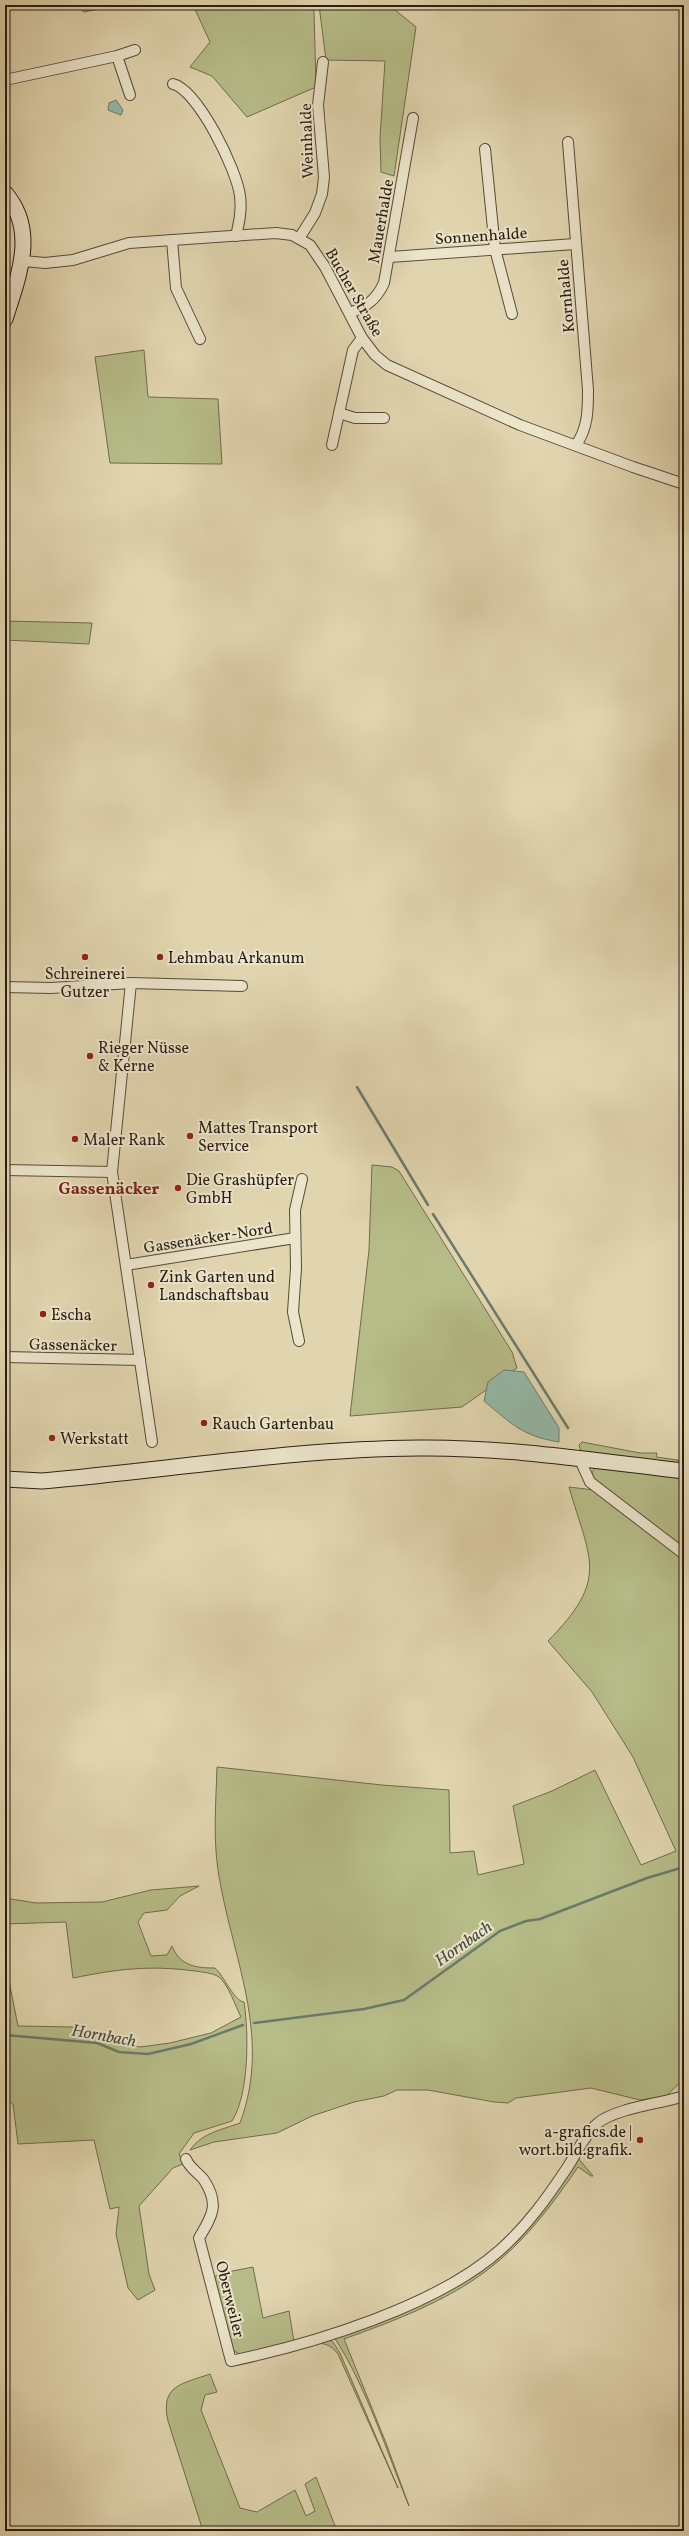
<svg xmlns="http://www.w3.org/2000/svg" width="689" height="2536" font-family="Vollkorn,serif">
	<rect width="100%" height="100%" fill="#e1d5af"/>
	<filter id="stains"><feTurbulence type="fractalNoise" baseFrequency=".005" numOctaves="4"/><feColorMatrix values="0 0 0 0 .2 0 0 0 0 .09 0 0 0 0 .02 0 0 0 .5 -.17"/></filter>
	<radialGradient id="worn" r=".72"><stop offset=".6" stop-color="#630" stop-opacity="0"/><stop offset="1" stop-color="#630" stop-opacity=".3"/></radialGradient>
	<g fill="#b6bc88" stroke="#706c4c">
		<polygon points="75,5 120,5 84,12"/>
		<polygon points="193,5 310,5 314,11 316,87 247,117 212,76 190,67 210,42"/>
		<polygon points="319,5 389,5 416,27 394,176 381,172 380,138 385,61 326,60"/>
		<polygon points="144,350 148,397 218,399 222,464 110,463 95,357"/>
		<polygon points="5,621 92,623 89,644 5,640"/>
		<polygon points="372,1165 392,1167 399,1171 512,1352 517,1368 462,1407 350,1416 369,1250"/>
		<polygon points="582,1442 640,1453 657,1453 656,1457 684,1461 684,1468 581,1452 579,1445"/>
		<polygon points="595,1467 684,1476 684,1548 595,1479 591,1475"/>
		<path d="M569,1487L594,1490L684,1556V2079L666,2096L640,2100L591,2088L516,2098L508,2103L494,2102L428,2090H397L384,2096L354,2102L312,2116L277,2133L214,2142L190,2150C202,2133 221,2130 240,2123C273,2035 231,1956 218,1870C213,1836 216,1801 217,1767L382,1785L449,1790L450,1853L474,1851L478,1875L524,1864L513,1806L552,1791L595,1770L641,1865L676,1851L633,1757L592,1692L548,1641C610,1578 590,1561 569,1487Z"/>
		<path d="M199,1886L180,1896L167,1910L144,1913L138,1922L151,1956L167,1955L172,1946C180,1966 196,1968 215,1968C224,1976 234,2001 244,2002C249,2034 249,2094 232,2121L194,2133L179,2154L183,2164L173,2168L139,2206L149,2274L155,2290L138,2300L128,2288L116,2234L119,2207L110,2209L94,2140L18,2144L13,2104L5,2098V1961L18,2026L73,2027L140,2047L170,2043L211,2033L241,2017C235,2005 229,1986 219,1977C213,1973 202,1972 195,1971C149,1965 118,1969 73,1978L66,1922L5,1924V1898L36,1903L102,1902L151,1890Z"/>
		<path d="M578,2158L593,2176H591L578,2167C552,2205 524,2243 486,2271C445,2302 391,2322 344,2339L386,2443L409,2506C386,2450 367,2388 334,2337L467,2278L546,2206Z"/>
		<polygon points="253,2267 263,2318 289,2311 294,2342 243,2356 231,2349 214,2277 222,2273"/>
		<path d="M327,2339L333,2342L340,2353L398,2488L338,2354C330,2344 324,2343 312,2343Z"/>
		<path d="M210,2374L217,2392L205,2395L201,2410L240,2508L257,2512L295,2490L306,2516L315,2511L305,2484L316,2477L337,2531H203L168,2421C160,2385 182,2384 210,2374Z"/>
	</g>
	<g fill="#95b9a8" stroke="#6a7b6c">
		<polygon points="116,100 123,110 121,115 108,110 109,103"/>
		<path d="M504,1370L524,1372L559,1428V1442C522,1436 512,1424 484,1401L488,1382Z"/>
	</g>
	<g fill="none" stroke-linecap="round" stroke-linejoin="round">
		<g stroke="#6a7b6c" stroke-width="2.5">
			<polyline points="357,1087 428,1205"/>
			<polyline points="433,1214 568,1428"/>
			<polyline points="254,2023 364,2009 404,2000 500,1931 526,1921 540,1919 647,1878 684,1867"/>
			<polyline points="5,2035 97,2043 119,2052 148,2054 191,2044 243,2025"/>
		</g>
		<defs>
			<g id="street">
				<polyline points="117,56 130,95"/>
				<polyline points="5,80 117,56 135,50"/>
				<path d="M173,84C198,90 237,170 240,196C242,210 239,223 236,236"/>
				<path d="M568,142L588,390C588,410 588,428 576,445"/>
				<polyline points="485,149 495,249 512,314"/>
				<polyline points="300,237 315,213 322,194 324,177 318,105 323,62"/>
				<polyline points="172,240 176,288 200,339"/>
				<polyline points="390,257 575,244"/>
				<polyline points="23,261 45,263 73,260 129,243 276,233 292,235 310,245 325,267 362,338 375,355 387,365 520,425 633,467 684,484"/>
				<path d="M350,313C367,306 376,300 384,283L413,118"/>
				<polyline points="339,413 355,418 384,418"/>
				<polyline points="332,445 353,350 362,338"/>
				<polyline points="131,983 112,1172 152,1442"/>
				<polyline points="5,987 51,988 131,983 242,986"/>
				<polyline points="5,1170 112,1172"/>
				<polyline points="126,1265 295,1238"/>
				<polyline points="299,1341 293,1312 296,1268 295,1210 302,1179"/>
				<polyline points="5,1357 140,1360"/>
				<polyline points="580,1460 590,1482 684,1554"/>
				<path d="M186,2159C190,2169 198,2172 204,2180C220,2205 212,2216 199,2238L231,2361C313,2344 437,2306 500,2250C527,2226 547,2198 567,2168C576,2154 585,2134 598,2123C616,2108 660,2104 684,2096"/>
			</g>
			<g id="secondary">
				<path d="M5,193C38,231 18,277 5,319"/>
				<path d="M5,1479L42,1481C168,1470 293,1449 419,1448C508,1447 596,1461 684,1471"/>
			</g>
		</defs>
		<use href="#street" stroke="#574b38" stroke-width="12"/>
		<use href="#secondary" stroke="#291d11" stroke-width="17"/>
		<use href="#street" stroke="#ece4cb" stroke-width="10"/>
		<use href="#secondary" stroke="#ece4cb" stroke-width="15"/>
	</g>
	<g fill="#8f2418" stroke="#ece4cb" stroke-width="1.5">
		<circle cx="85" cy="957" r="4"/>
		<circle cx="160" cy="957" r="4"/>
		<circle cx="90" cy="1056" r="4"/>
		<circle cx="190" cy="1136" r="4"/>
		<circle cx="75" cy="1139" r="4"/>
		<circle cx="178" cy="1188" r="4"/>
		<circle cx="151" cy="1285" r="4"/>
		<circle cx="43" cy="1314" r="4"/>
		<circle cx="204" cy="1423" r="4"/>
		<circle cx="52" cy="1438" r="4"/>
		<circle cx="640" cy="2140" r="4"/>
	</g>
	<g text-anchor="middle" stroke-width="4" stroke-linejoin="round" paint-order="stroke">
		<g font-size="16" fill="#291d11" stroke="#ece4cb">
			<text transform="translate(306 141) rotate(-92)" y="6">Weinhalde</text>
			<text transform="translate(380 221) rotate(-80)" y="6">Mauerhalde</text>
			<text transform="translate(481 235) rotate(-4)" y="6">Sonnenhalde</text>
			<text transform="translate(355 292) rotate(60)" y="6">Bucher Straße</text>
			<text transform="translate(565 296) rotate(-95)" y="6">Kornhalde</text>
			<text transform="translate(208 1237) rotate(-9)" y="6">Gassenäcker-Nord</text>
			<text transform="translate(73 1344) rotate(1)" y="6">Gassenäcker</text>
			<text transform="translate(231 2299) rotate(76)" y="6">Oberweiler</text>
		</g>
		<g font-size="16" fill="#291d11" stroke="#ece4cb" text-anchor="start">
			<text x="168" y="963">Lehmbau Arkanum</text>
			<text x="85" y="979" text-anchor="middle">Schreinerei<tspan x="85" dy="18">Gutzer</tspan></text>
			<text x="98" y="1053">Rieger Nüsse<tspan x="98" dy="18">&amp; Kerne</tspan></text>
			<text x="198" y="1133">Mattes Transport<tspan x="198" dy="18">Service</tspan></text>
			<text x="83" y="1145">Maler Rank</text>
			<text x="186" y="1185">Die Grashüpfer<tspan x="186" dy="18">GmbH</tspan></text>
			<text x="159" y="1282">Zink Garten und<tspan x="159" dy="18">Landschaftsbau</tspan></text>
			<text x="51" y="1320">Escha</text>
			<text x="212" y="1429">Rauch Gartenbau</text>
			<text x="60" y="1444">Werkstatt</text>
			<text x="632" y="2137" text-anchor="end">a-grafics.de |<tspan x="632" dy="18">wort.bild.grafik.</tspan></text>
		</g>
		<g font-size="17" font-weight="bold" fill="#7a1f14" stroke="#ece4cb">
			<text x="109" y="1194">Gassenäcker</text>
		</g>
		<g font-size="17" font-style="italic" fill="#494c3e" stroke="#ece4cb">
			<text transform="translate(463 1943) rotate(-35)" y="6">Hornbach</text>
			<text transform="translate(104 2035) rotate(10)" y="6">Hornbach</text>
		</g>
	</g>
	<rect width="689" height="2536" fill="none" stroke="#e1d5af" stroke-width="20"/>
	<rect x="6" y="6" width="677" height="2524" fill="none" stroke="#291d11" stroke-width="2"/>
	<rect x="10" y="10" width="669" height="2516" fill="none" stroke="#291d11"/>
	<rect width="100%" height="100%" filter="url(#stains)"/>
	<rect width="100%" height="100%" fill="url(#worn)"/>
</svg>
